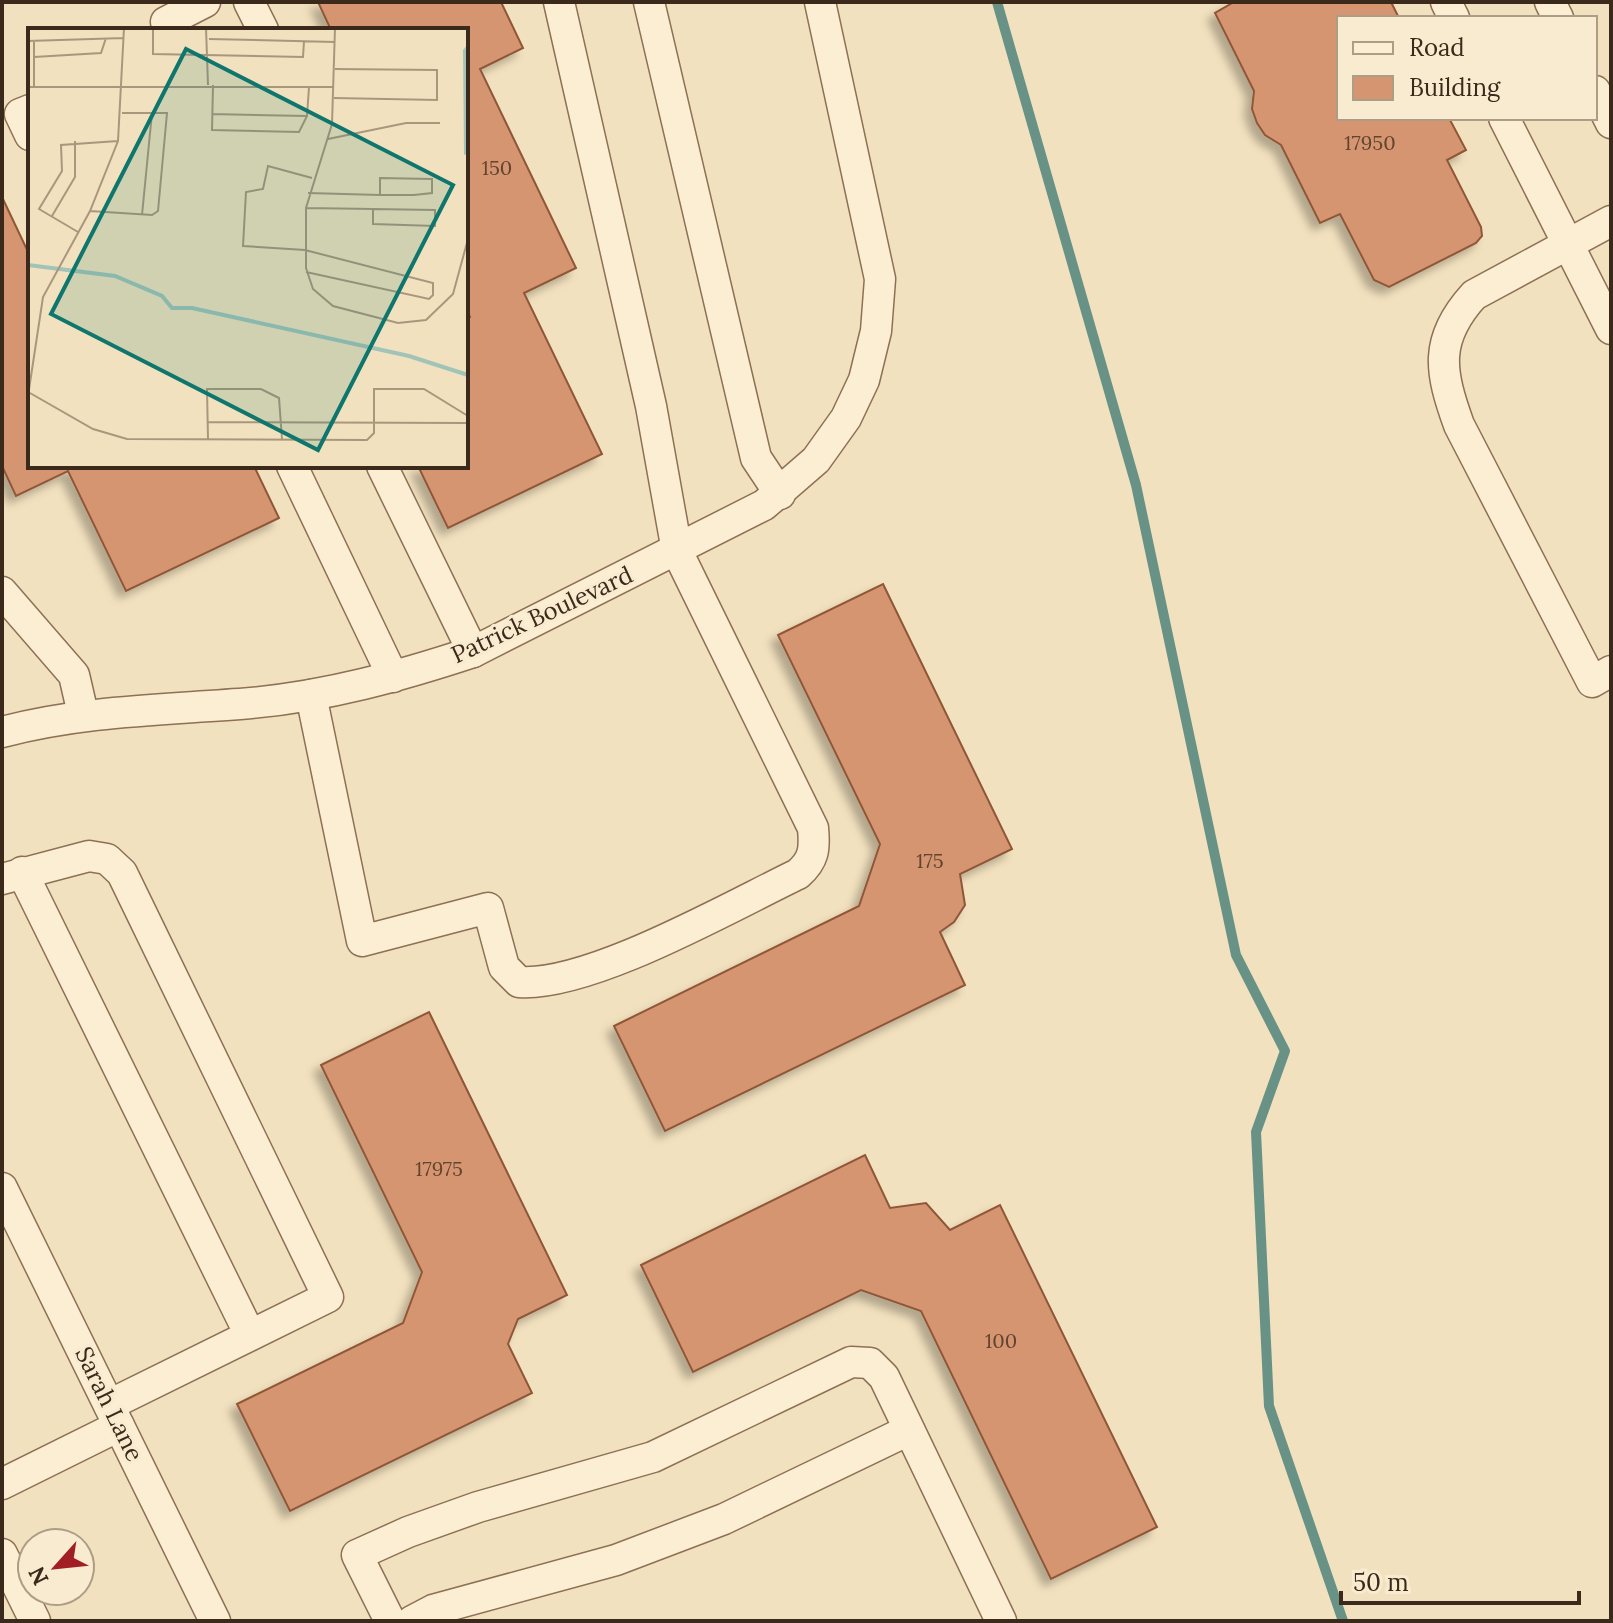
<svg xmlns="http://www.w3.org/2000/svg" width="1613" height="1623" font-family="Lora,serif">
	<defs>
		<filter id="shadow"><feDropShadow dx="-7" dy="7" stdDeviation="4" flood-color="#0004"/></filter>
	</defs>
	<rect width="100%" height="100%" fill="#f2e1be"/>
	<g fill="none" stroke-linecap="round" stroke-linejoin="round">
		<polyline stroke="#689286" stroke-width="10" points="997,2 1136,485 1236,955 1285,1051 1256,1132 1269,1406 1343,1621"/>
	</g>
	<g fill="#d59570" stroke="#8f5738" stroke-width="2" filter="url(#shadow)">
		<polygon points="318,2 501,2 523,48 480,69 576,268 524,293 602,454 448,528 418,466 466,466 466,319 470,317 466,308 466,30 331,30"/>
		<polygon points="1234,2 1391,2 1399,18 1339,18 1339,118 1449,118 1466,150 1447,160 1481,227 1482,236 1476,243 1389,287 1374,280 1340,214 1320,223 1281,145 1265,135 1257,123 1252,109 1254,91 1215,13"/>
		<polygon points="2,197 30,256 30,466 254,466 279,518 126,591 68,471 16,496 2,466"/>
		<polygon points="883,584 1012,849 960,874 965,905 954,922 940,932 965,985 665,1131 614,1026 859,906 880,844 778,635"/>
		<polygon points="429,1012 567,1295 518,1319 508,1344 532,1393 290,1511 237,1404 403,1323 422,1272 321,1065"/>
		<polygon points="865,1155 890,1208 926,1203 950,1230 1000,1205 1157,1527 1051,1579 921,1311 861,1290 693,1372 641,1265"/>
	</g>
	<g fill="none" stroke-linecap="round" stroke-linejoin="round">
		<defs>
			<g id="minor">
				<polyline points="249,2 263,30"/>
				<polyline points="649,2 756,458 780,494"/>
				<polyline points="1446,2 1454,18"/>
				<polyline points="1550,2 1558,18"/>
				<polyline points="170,30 166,22 205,2"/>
				<polyline points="1595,91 1611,123"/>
				<polyline points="30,110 20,114 30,135"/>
				<polyline points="1504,118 1611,329"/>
				<path d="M1611,221L1474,295C1433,340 1440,372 1459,425L1592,682L1611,671"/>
				<polyline points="292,466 393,677"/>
				<polyline points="382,466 473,652"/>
				<polyline points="2,592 74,675 83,714"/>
				<path d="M311,695L362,941L488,908L504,967L519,982C590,987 731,906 798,874C814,860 815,849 813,828L677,551L651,406L559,2"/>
				<path d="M2,732C85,710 167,710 251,703C328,696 400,676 473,652L764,505L816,460L846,418L864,380L876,331L880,279L820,2"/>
				<polyline points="22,872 250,1335"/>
				<polyline points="2,879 89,856 107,859 122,873 328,1297 109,1405"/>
				<polyline points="2,1188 215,1621"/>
				<polyline points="2,1484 119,1426"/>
				<polyline points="2,1554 35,1621"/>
				<polyline points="390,1621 357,1555 408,1532 478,1507 653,1457 851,1362 870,1363 884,1377 1001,1621"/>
				<polyline points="412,1621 433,1610 616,1560 724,1519 909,1430"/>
			</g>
		</defs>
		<use href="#minor" stroke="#8d7055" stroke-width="33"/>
		<use href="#minor" stroke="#fceed2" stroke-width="30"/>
	</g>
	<g text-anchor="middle" stroke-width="6" stroke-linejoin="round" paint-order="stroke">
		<g font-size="20" fill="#624430">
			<text x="1370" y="150">17950</text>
			<text x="497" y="175">150</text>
			<text x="930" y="868">175</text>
			<text x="439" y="1176">17975</text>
			<text x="1001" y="1348">100</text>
		</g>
		<g font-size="24" fill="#3b291b" stroke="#f9ebcf">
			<text transform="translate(542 615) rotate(-25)" y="8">Patrick Boulevard</text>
			<text transform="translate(109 1404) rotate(64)" y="8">Sarah Lane</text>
		</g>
	</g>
	<g transform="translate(28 28)">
		<rect width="440" height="440" fill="#f2e1be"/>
		<path d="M440,16V126L436,127L435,22Z" fill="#a2c4b8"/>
		<path fill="none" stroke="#a2c4b8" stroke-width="4" d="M0,237L87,248L134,268L144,280H164L381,328L440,347"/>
		<path fill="none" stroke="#a9977d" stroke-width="2" d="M125,0V26L275,29L276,13M178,0L180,57M307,0L304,96L278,180V240L285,261L305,278L370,295L398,292L425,266L440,211M181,11L307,14M0,13L96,10M6,29L73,25L78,10M185,57L184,102L271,104L279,88L281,59M0,59H306M6,60V13M306,70L409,72V42L307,41M184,86L279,88M300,111L378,95H412M280,165L352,167H386L404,165V151L352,150V167M278,180L345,181L407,182V198L345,196V181M62,183L124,187L130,183L139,85H94M114,187L124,85M24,188L47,149V113M50,204L11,181L34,143L33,117L90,113M278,244L401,271L405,267V255L277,222L215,218L218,164L235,161L240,138L284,150M2,365L65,401L99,411L339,412L346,405V361H396L440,388M0,368L15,269L62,183L90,113L96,0M180,394L440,395M180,411L179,361H233L251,370L254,411"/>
		<path fill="#0f766e" fill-opacity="0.15" stroke="#0f766e" stroke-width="4" d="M158,21L425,157L290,422L23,286Z"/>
		<rect width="440" height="440" fill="none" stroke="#3b291b" stroke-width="4"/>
	</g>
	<rect width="1613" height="1623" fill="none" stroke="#3b291b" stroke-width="8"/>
	<rect x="1337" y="16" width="260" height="104" fill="#f9ebcf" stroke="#ad9d87" stroke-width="2"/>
	<rect x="1353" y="42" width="40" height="12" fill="#fceed2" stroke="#ad9d87" stroke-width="2"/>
	<text x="1409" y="56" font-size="24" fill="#3b291b">Road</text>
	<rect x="1353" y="76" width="40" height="24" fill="#d59570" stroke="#ad9d87" stroke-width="2"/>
	<text x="1409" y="96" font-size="24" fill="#3b291b">Building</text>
	<g transform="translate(56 1567) rotate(243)"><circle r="38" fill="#f9ebcf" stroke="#ad9d87" stroke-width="2"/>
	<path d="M0-6L14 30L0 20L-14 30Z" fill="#a21e25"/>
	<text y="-12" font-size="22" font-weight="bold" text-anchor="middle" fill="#3b291b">N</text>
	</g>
	<path d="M1341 1591v12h238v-12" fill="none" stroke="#3b291b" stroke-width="4"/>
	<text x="1353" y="1591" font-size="24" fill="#3b291b" stroke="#f9ebcf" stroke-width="6" paint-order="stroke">50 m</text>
</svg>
